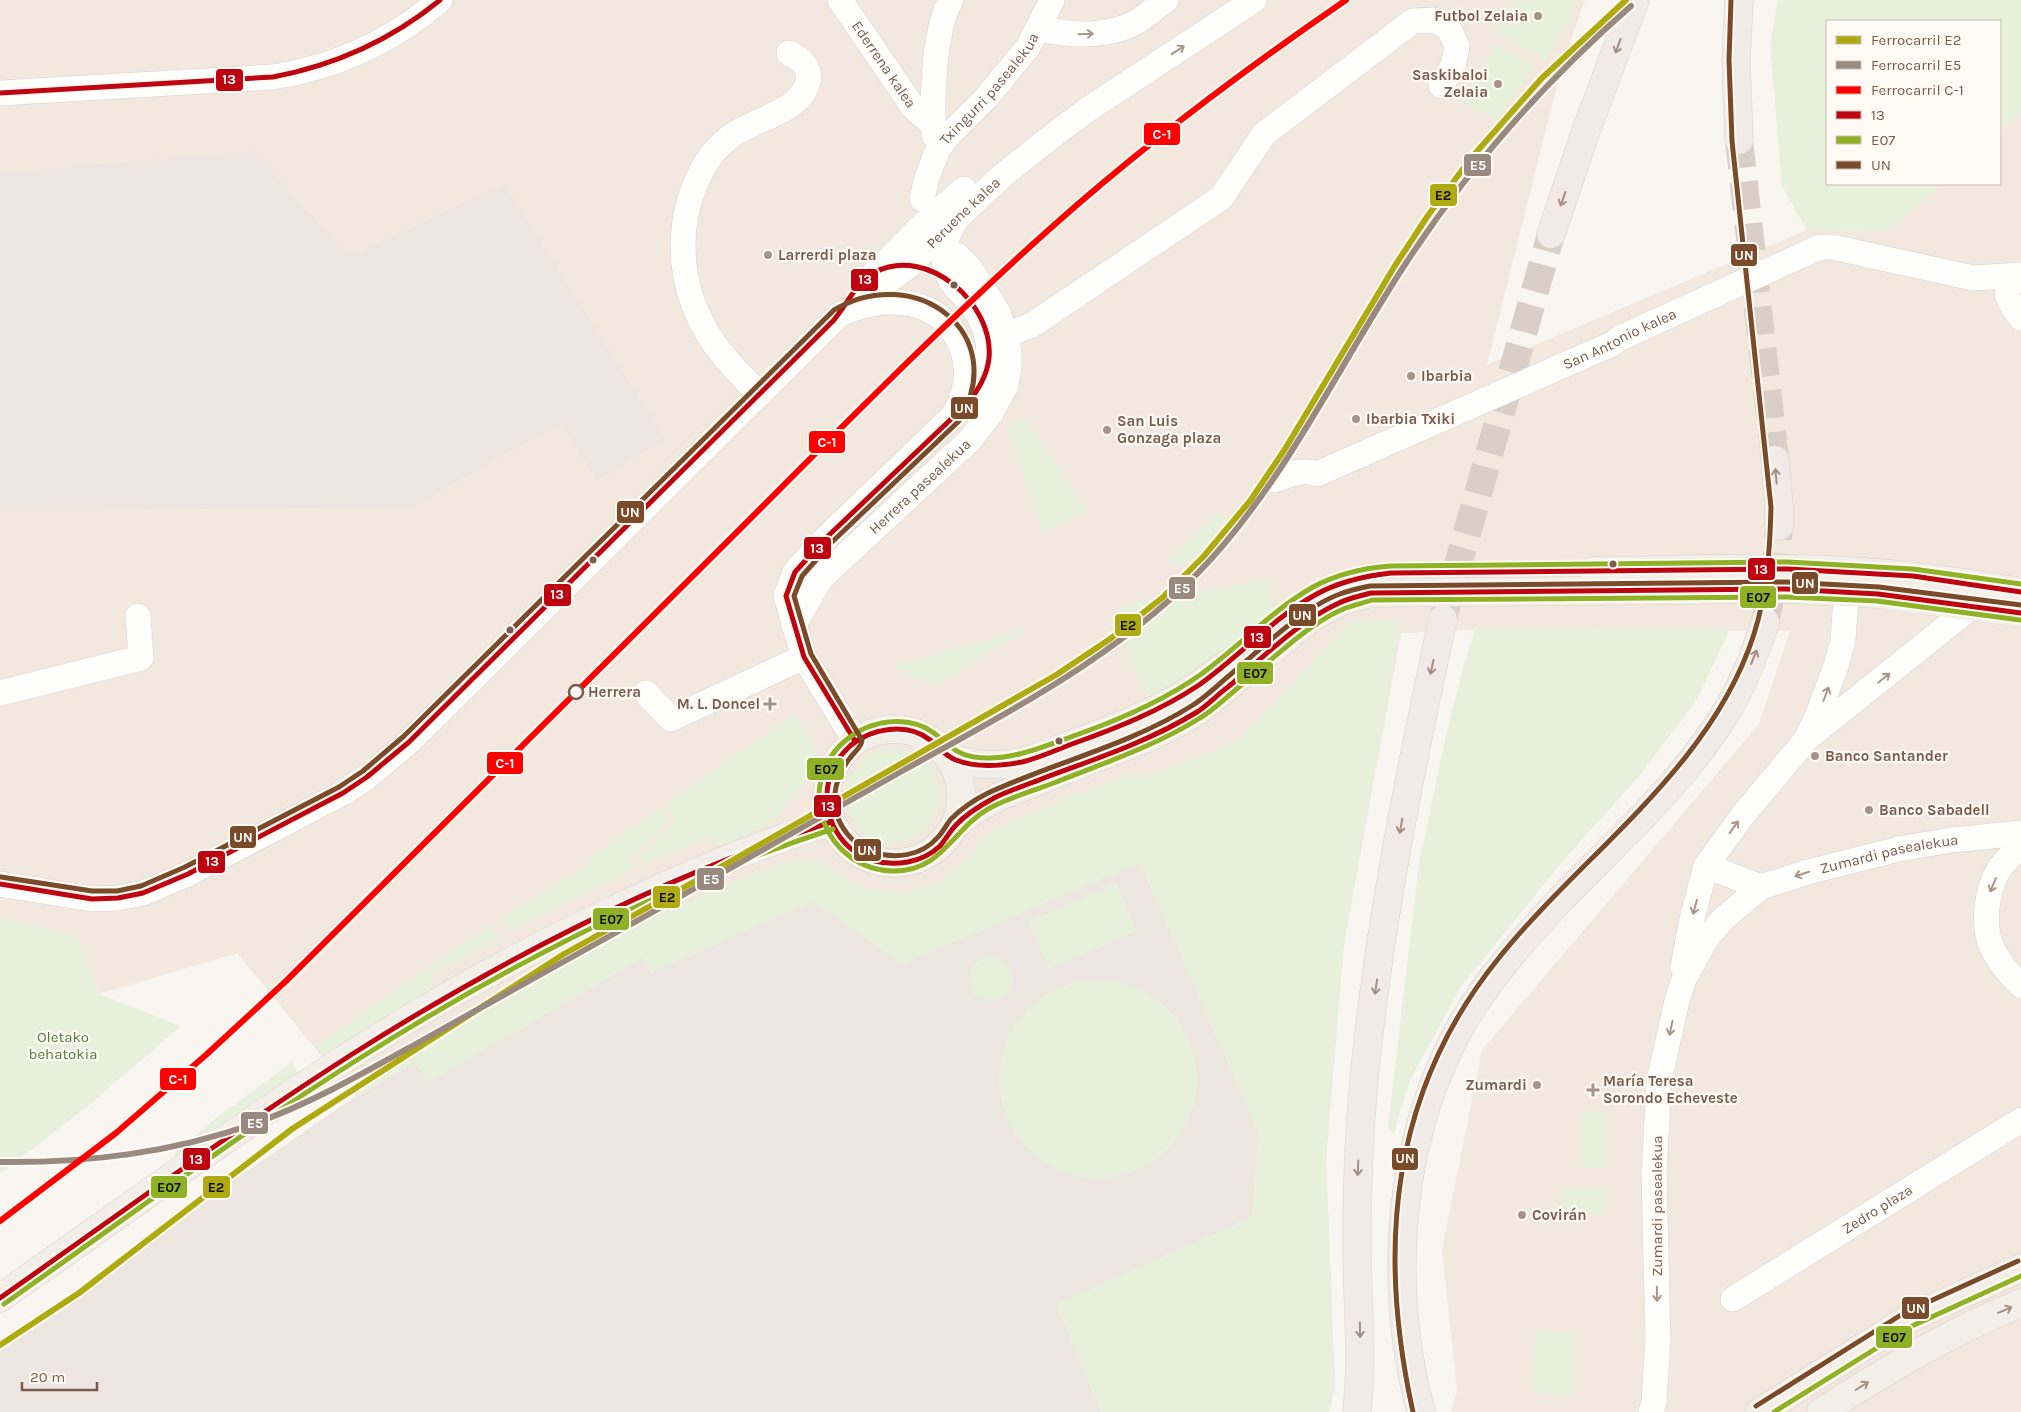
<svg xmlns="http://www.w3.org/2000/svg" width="2021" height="1412" font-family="Karla,sans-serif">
	<rect width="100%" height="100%" fill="#f9f5f0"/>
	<polygon fill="#f2e8de" points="0,0 1585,0 1561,70 1487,365 1807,230 1889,231 1941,184 2000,184 2000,131 2021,112 2021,1412 1451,1412 1457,1392 1442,1249 1482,1050 1759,724 1790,631 1474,630 1401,633 1344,943 1326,1159 1335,1387 1329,1412 1101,1412 1056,1304 415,1062 355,1097 237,953 99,994 79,936 0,918"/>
	<g fill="#ede5e0">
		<polygon points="253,151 349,257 504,184 665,439 597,481 561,423 414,506 0,512 0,173"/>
		<polygon points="1140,863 1258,1131 1252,1218 1056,1304 1101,1412 0,1412 0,1341 346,1103 415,1062 429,1082 643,958 651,973 814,901 902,964"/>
	</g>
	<g fill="#e7f0db">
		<polygon points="1514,0 1580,0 1546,60 1495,32"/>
		<polygon points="1778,0 2021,0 2021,112 2000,131 2000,21 1827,21 1827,184 1941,184 1889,231 1807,230 1782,186 1770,44"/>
		<polygon points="1497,45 1534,66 1498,120 1461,101"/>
		<polygon points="1026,417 1089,511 1042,532 1007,426"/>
		<polygon points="1218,514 1225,515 1224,551 1218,558 1176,566 1169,562 1172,556"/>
		<polygon points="1274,579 1272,619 1219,662 1147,699 1119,630 1116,618 1120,609 1131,603"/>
		<polygon points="1358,621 1402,621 1344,943 1326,1159 1335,1387 1329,1412 1101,1412 1056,1304 1252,1217 1258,1131 1140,863 902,964 813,901 651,973 643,958 429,1082 415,1062 355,1097 346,1087 454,1018 612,936 755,873 797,859 821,862 864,888 902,893 941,882 968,859 986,835 1020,818 1129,774 1136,780 1236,742 1349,624"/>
		<polygon points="1030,627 937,685 891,667"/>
		<polygon points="1474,630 1729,631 1696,701 1639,776 1563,861 1462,985 1409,1082 1394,1134 1388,1127 1419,864 1449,721"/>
		<polygon points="795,714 808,733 815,754 818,753 813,773 776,818 747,835 723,846 712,841 710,837 642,865 639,858 676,822 667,803"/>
		<circle cx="893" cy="796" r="47"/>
		<polygon points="661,808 670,821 631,858 635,869 510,931 502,918 588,865 586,860"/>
		<polygon points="1116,883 1137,931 1049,969 1028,922"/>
		<polygon points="0,918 79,936 99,994 181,1026 84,1109 0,1174"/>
		<polygon points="492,924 498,938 430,975 433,980 430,992 324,1057 316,1046"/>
		<circle cx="991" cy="979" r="22"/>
		<circle cx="1098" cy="1079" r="99"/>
		<polygon points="292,1062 299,1074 178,1158 174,1154 215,1119"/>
		<polygon points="1582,1112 1608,1113 1607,1168 1581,1167"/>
		<polygon points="1563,1189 1605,1189 1604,1215 1562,1214"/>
		<polygon points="1535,1331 1575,1332 1572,1395 1532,1393"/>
	</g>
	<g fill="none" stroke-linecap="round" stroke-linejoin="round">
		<g stroke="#d9cfc7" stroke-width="28" stroke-dasharray="28 14" stroke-linecap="butt">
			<polyline points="1739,140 1775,460"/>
			<polyline points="1444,615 1551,234"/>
			<polyline points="1765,622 1774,581 1779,526"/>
		</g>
		<defs>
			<g id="minor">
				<path id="s1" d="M840,0L913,107L933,125"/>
				<path d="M1038,28C1070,36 1109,38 1138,21C1148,14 1157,7 1166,0"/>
				<path d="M0,93L273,77C335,67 392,42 440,0"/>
				<path d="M934,135C931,101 934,29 951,0"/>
				<path id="s2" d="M922,199L927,177L938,149L948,136L987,97L1028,47L1052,0"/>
				<path d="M2021,278C1997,288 2010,304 2021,318"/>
				<polyline points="863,285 920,227 964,189"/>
				<path id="s3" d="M855,304L909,266L958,217L1003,175L1055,134L1087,110L1254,0"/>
				<polyline points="1006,335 1032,325 1221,198 1264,134 1413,21 1433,20 1448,27 1457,46 1453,66 1441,86"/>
				<path d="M759,394C739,373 717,352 704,327C677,278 676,219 702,170C708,158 719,145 731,136C755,118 801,113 808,81C811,67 800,58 789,53"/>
				<path id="s4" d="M1274,480C1288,475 1302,468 1317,474L1612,344L1620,338L1820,247H1832L1973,278L2021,275"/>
				<path id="s5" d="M794,625L821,578L969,441L991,413L1006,385L1009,367V351L999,314L971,269L957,255"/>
				<polyline points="0,693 141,658 138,616"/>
				<polyline points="646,693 671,719 804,657"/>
				<polyline points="1810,736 1974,605"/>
				<path d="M855,741L804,657L786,596L795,572L827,537L953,416C984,393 999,355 980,318C974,305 963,296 954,285C937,264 944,237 958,217"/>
				<path d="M2021,846C2014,853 2004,861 1999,869C1987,890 1982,922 1991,945C1997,960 2010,975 2021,986"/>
				<polyline points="1706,866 1743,815 1805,741 1817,717 1836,666 1843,640 1848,573"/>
				<path d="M0,884L92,899L118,898L143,893L188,874L343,793L367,777L409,742L839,315C884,293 944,295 963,351C971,374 965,396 953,416"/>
				<polyline points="1683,967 1692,919 1706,866 1761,887"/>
				<path id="s6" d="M1733,1299L2021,1120"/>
				<path id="s7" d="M1651,1412L1654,1402L1658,1340L1654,1174L1659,1081L1677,1001L1684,979L1707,938L1723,919L1761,887L1808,872L1903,848L1953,840L2021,833"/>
			</g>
			<g id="major">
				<path d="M1594,571C1678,570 1763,566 1848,571C1906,574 1963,582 2021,592"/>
				<circle cx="894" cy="796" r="67"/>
				<path d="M948,757C975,766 999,767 1026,761C1096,735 1168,713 1227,664"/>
				<polyline points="954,826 976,809 1000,796 1150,737 1174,725 1198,711 1311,618 1342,601 1371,593 1787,589 1878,594 2021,613"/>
				<path d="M0,1298C106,1224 210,1148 317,1077C409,1016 504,962 603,915C677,879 752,846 831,822"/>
				<polyline points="1760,1412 1908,1319 2021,1268"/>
				<path d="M1821,1412C1885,1371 1950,1332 2021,1303"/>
			</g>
			<g id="highway">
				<polyline points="1739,140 1736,60 1739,0"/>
				<polyline points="1551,234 1586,131 1635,0"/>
				<polyline points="1775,460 1779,507 1779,526"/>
				<path d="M1357,1412C1363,1356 1357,1300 1357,1243C1357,1188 1359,1133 1364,1079C1379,924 1410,771 1443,619"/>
				<path d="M1421,1412C1387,1284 1397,1138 1463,1022C1489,978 1524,939 1559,901C1617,841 1681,785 1725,714C1743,685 1755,654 1765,622"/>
			</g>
		</defs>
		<use href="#minor" stroke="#d7d1cb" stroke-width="26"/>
		<use href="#major" stroke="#dad1cc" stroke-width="29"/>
		<use href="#highway" stroke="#dad1cc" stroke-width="29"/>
		<use href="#minor" stroke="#fefefd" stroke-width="25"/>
		<use href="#major" stroke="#f3eee8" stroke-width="28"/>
		<use href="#highway" stroke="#f2eae7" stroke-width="28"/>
		<defs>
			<g id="bus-1">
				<path d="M0,93L273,77C336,65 390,41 440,0"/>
				<path d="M2021,592L1913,576L1788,569L1391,573C1364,576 1338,582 1315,595C1272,619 1239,657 1199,685C1160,711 1117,728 1072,744C1056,750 1039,758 1022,762C1001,766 976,768 956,760C945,756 939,747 930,740C907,722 871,728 850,746C827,767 821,797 833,825C841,842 854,854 871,860C895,867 922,863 940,846C946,839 950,831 956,825C967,813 981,805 994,798C1010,790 1027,785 1044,778C1095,759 1150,741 1197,712C1208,705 1217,695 1228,687C1263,658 1297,622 1339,603C1349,598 1360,596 1371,593L1787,589L1878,594L2021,613"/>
				<path d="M0,884L92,899L118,898L143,893L188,874L343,793L367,777L409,742L833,321C846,306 857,281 875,272C928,245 994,304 989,358C987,376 978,390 968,403L827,537L795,572L786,596L804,657L855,741"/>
				<path d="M0,1298C117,1216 233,1130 354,1053C503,959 663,876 831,822"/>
			</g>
			<g id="bus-2">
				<path d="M2020,620L1877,601L1787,597L1372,600C1363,603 1354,605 1346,608C1309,622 1264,667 1232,693C1222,701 1212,711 1200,718C1154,747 1101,764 1051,784C1030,792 1008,798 988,809C952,830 943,870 895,871C825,871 792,785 846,740C870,720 908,714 934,733C948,744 955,754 974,757C1011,762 1045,746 1079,734C1121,719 1163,701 1200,675C1239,647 1272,610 1313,587C1337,574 1364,568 1391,566L1788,562L1913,569L2021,584"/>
				<path d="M4,1304C121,1222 236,1136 357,1060C506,966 666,883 833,829"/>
				<polyline points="1774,1412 1912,1326 2021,1276"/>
			</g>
			<g id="bus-3">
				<path d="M1,877L92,891H117L141,886L185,867L339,787L363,771L404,736L834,310C914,262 1012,332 959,421L832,542L802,576L794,596L811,654L862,740C862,747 854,752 850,758C837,774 830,798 838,818C844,833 856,846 872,852C894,859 921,857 938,837C943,832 946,825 951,819C962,808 974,800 988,793C1055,762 1130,745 1193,705C1204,698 1215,688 1225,679C1257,653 1303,607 1340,594C1350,590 1360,588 1370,586L1787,582L1879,587L2021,605"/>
				<polyline points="1756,1406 1904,1313 2018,1261"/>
				<path d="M1413,1412C1377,1249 1390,1093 1498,959C1583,853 1711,769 1754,634C1767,593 1770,550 1771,507L1732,141L1729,60L1731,0"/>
			</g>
		</defs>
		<use href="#bus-1" stroke="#fffaf3" stroke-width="9"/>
		<use href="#bus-2" stroke="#fffaf3" stroke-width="9"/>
		<use href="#bus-3" stroke="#fffaf3" stroke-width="9"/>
		<use href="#bus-1" stroke="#bf0411" stroke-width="5"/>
		<use href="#bus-2" stroke="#8fb126" stroke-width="5"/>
		<use href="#bus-3" stroke="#7a4b2a" stroke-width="5"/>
		<defs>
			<polyline id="rail-1" points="0,1345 79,1293 292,1129 564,954 726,864 1056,675 1110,639 1162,598 1204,556 1250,501 1285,449 1396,264 1429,214 1472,157 1542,78 1626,0"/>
			<path id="rail-2" d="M0,1162C89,1163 171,1153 256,1123C314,1102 369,1070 423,1040C496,999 569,959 642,918C729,869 817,819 904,770C1012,710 1128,651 1212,558C1291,470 1341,362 1406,263C1469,167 1544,82 1631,6"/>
			<path id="rail-3" d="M0,1221L116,1133L207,1054L286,981C438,831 588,680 739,530C842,427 944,323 1053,226C1145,144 1244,70 1346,0"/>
		</defs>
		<use href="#rail-1" stroke="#fffaf3" stroke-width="10"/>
		<use href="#rail-2" stroke="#fffaf3" stroke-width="10"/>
		<use href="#rail-3" stroke="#fffaf3" stroke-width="10"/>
		<use href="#rail-1" stroke="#afaa0f" stroke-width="6"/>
		<use href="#rail-2" stroke="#9a897e" stroke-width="6"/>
		<use href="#rail-3" stroke="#f00" stroke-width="6"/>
	</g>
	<defs><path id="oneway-shaft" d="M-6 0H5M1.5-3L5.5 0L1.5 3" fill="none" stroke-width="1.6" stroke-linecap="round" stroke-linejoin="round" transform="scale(1.25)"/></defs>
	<g stroke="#a8958b">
		<use href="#oneway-shaft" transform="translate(1086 34) rotate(-2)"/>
		<use href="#oneway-shaft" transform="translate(1178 50) rotate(-33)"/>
		<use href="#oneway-shaft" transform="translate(1884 678) rotate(-39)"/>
		<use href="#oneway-shaft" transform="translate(1826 694) rotate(-69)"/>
		<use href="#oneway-shaft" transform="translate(1734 827) rotate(-54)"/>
		<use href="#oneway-shaft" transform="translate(1802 874) rotate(162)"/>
		<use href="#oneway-shaft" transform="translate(1993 885) rotate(113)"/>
		<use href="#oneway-shaft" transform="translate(1695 907) rotate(105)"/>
		<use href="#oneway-shaft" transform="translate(1671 1028) rotate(102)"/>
		<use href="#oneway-shaft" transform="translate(1657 1294) rotate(89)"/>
	</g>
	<g stroke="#a48e83">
		<use href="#oneway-shaft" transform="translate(1618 46) rotate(110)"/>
		<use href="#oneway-shaft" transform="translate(1563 199) rotate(109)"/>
		<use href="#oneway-shaft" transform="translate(1776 476) rotate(-95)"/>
		<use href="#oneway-shaft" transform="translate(1754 657) rotate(-68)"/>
		<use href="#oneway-shaft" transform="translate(1432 667) rotate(102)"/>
		<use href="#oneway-shaft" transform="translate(1401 826) rotate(100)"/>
		<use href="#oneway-shaft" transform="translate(1376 987) rotate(98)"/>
		<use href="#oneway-shaft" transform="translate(1358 1168) rotate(92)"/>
		<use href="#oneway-shaft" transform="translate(1360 1330) rotate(89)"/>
	</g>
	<g stroke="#a48f83">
		<use href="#oneway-shaft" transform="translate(2005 1310) rotate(-23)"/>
		<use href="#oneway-shaft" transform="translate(1862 1386) rotate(-32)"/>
	</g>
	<g fill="#a69286" stroke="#fffaf3" stroke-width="2">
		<circle cx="1538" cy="16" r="5"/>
		<circle cx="1498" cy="84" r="5"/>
		<circle cx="768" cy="255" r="5"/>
		<circle cx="1411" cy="376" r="5"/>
		<circle cx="1356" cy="419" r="5"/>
		<circle cx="1107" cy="430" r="5"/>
		<path d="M767.5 696.5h5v5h5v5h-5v5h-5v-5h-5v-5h5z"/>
		<circle cx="1815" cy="756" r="5"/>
		<circle cx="1869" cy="810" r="5"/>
		<circle cx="1537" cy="1085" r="5"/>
		<path d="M1590.5 1082.5h5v5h5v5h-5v5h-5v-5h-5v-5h5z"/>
		<circle cx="1522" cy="1215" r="5"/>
	</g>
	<g fill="#7a5c4d" stroke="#fffaf3" stroke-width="2">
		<circle cx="954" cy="285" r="4.5"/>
		<circle cx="593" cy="560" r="4.5"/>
		<circle cx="1613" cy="564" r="4.5"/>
		<circle cx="510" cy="630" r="4.5"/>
		<circle cx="1059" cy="741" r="4.5"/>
	</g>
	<circle fill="#fffaf3" stroke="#7a5c4d" stroke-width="2.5" cx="576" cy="692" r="7"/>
	<g text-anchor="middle" stroke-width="4.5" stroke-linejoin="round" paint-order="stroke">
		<g font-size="15" font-weight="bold" fill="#7a5c4d" stroke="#fffaf3" text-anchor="start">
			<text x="1528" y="21" text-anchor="end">Futbol Zelaia</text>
			<text x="1488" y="80" text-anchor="end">Saskibaloi<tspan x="1488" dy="17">Zelaia</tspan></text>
			<text x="778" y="260">Larrerdi plaza</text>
			<text x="1421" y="381">Ibarbia</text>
			<text x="1366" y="424">Ibarbia Txiki</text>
			<text x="1117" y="426">San Luis<tspan x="1117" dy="17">Gonzaga plaza</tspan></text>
			<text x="760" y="709" text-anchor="end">M. L. Doncel</text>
			<text x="1825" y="761">Banco Santander</text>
			<text x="1879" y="815">Banco Sabadell</text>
			<text x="1603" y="1086">María Teresa<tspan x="1603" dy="17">Sorondo Echeveste</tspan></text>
			<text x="1527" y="1090" text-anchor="end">Zumardi</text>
			<text x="1532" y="1220">Covirán</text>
		</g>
		<g font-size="15" fill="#7a5c4d" stroke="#fffaf3">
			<text dy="5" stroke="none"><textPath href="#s1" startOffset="78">Ederrena kalea</textPath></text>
			<text dy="5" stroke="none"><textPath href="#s2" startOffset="132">Txingurri pasealekua</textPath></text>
			<text dy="5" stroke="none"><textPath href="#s3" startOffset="142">Peruene kalea</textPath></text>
			<text dy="5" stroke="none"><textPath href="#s4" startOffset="376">San Antonio kalea</textPath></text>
			<text dy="5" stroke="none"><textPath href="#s5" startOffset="189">Herrera pasealekua</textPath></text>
			<text dy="5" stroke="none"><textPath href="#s7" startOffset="691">Zumardi pasealekua</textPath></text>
			<text transform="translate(1657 1206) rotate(-90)" y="5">Zumardi pasealekua</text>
			<text dy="5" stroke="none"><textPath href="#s6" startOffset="170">Zedro plaza</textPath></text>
		</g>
		<g font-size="15" font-weight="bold" fill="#7a5c4d" stroke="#fffaf3" text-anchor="start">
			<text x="588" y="697">Herrera</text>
		</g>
		<g font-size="15" fill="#537a41" stroke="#fffaf3">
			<text x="63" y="1042">Oletako<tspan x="63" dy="17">behatokia</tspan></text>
		</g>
	</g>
	<g stroke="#fffaf3" stroke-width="2">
		<rect x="215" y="68" width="29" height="24" rx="5" fill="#bf0411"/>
		<rect x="1143" y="122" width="38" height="24" rx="5" fill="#f00"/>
		<rect x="1463" y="153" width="29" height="24" rx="5" fill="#9a897e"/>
		<rect x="1429" y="183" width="29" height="24" rx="5" fill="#afaa0f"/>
		<rect x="1730" y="243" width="28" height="24" rx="5" fill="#7a4b2a"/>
		<rect x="850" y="268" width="29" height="24" rx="5" fill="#bf0411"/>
		<rect x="950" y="396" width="29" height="24" rx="5" fill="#7a4b2a"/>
		<rect x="808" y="430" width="38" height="24" rx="5" fill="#f00"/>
		<rect x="616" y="500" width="29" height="24" rx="5" fill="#7a4b2a"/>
		<rect x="803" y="536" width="29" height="24" rx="5" fill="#bf0411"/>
		<rect x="1747" y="557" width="29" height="24" rx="5" fill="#bf0411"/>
		<rect x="1791" y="571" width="28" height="24" rx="5" fill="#7a4b2a"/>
		<rect x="1168" y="576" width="28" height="24" rx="5" fill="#9a897e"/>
		<rect x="543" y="583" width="29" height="24" rx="5" fill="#bf0411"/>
		<rect x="1739" y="585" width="38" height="24" rx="5" fill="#8fb126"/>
		<rect x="1288" y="603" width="29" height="24" rx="5" fill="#7a4b2a"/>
		<rect x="1114" y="613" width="28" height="24" rx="5" fill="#afaa0f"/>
		<rect x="1243" y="625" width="29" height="24" rx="5" fill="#bf0411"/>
		<rect x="1236" y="661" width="38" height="24" rx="5" fill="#8fb126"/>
		<rect x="486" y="751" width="38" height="24" rx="5" fill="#f00"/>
		<rect x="806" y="757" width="39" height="24" rx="5" fill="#8fb126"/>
		<rect x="813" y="794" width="29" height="24" rx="5" fill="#bf0411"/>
		<rect x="229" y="825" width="28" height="24" rx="5" fill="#7a4b2a"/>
		<rect x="853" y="838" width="29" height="24" rx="5" fill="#7a4b2a"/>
		<rect x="197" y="850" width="29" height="24" rx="5" fill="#bf0411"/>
		<rect x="696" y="867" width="29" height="24" rx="5" fill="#9a897e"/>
		<rect x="652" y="885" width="29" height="24" rx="5" fill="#afaa0f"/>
		<rect x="592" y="907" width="38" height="24" rx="5" fill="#8fb126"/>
		<rect x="159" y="1067" width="38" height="24" rx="5" fill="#f00"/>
		<rect x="240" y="1111" width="29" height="24" rx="5" fill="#9a897e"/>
		<rect x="1391" y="1147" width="28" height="24" rx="5" fill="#7a4b2a"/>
		<rect x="182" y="1147" width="29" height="24" rx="5" fill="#bf0411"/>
		<rect x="150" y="1175" width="38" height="24" rx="5" fill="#8fb126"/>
		<rect x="202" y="1175" width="29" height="24" rx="5" fill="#afaa0f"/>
		<rect x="1901" y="1296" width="29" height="24" rx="5" fill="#7a4b2a"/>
		<rect x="1875" y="1325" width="38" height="24" rx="5" fill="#8fb126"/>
	</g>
	<g font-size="14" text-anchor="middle" font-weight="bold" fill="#fff">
		<text x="229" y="84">13</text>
		<text x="1162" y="139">C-1</text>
		<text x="1478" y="170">E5</text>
		<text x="1744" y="260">UN</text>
		<text x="865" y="284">13</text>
		<text x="964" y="413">UN</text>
		<text x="827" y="447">C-1</text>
		<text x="630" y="517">UN</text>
		<text x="817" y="553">13</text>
		<text x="1761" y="574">13</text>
		<text x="1805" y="588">UN</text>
		<text x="1182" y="593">E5</text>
		<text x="557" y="599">13</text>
		<text x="1302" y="620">UN</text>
		<text x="1257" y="642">13</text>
		<text x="505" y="768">C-1</text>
		<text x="828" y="811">13</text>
		<text x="243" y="842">UN</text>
		<text x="867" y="855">UN</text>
		<text x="212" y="866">13</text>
		<text x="711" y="884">E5</text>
		<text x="178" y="1084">C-1</text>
		<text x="255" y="1128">E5</text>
		<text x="1405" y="1163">UN</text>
		<text x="196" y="1164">13</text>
		<text x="1916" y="1313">UN</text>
	</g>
	<g font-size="14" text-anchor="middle" font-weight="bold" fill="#111">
		<text x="1443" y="200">E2</text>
		<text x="1758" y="602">E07</text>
		<text x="1128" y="630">E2</text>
		<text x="1255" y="678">E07</text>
		<text x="826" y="774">E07</text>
		<text x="667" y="902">E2</text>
		<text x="611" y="924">E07</text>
		<text x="169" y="1192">E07</text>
		<text x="216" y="1192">E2</text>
		<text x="1894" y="1342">E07</text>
	</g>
	<rect x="1826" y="20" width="175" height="165" fill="#fffaf3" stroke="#cabbb1"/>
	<rect x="1836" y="36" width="25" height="8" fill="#afaa0f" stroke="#cabbb1"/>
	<text x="1871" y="45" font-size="15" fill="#7a5c4d">Ferrocarril E2</text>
	<rect x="1836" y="61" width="25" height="8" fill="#9a897e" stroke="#cabbb1"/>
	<text x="1871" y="70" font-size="15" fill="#7a5c4d">Ferrocarril E5</text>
	<rect x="1836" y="86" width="25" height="8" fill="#ff0000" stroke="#cabbb1"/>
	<text x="1871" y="95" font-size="15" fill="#7a5c4d">Ferrocarril C-1</text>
	<rect x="1836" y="111" width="25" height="8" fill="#bf0411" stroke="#cabbb1"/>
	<text x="1871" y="120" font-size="15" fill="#7a5c4d">13</text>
	<rect x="1836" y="136" width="25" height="8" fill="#8fb126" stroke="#cabbb1"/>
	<text x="1871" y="145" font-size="15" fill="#7a5c4d">E07</text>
	<rect x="1836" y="161" width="25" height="8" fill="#7a4b2a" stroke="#cabbb1"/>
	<text x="1871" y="170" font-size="15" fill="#7a5c4d">UN</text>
	<path d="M22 1382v8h75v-8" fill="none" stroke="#7a5c4d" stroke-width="2.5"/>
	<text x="30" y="1382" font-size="15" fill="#7a5c4d" stroke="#fffaf3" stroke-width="4" paint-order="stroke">20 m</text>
</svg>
